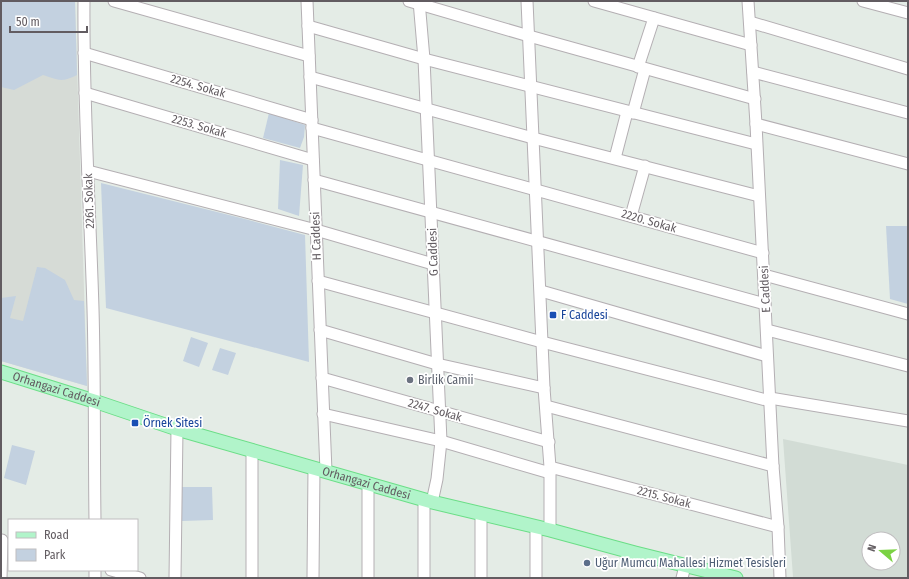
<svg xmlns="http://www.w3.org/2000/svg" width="909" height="579" font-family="'Fira Sans Condensed',sans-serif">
	<rect width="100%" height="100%" fill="#e4ece6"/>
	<polygon fill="#d6dbd6" points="1,1 75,1 87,386 1,361"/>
	<path fill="#d2dcd5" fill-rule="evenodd" d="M783,439L908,465V578H797L793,577ZM869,539H893V563H869Z"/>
	<g fill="#c3d1e0">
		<path d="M1,1H75L77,75C61,83 59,80 43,75L14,90L1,87Z"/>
		<polygon points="269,113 305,125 304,137 300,148 263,138"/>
		<polygon points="280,160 303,165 299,216 278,209"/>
		<polygon points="101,183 245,219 305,235 309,362 106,308"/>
		<polygon points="886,226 908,226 908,304 890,299"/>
		<polygon points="37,267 45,268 65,280 74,300 84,301 87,386 1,361 1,298 16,296 10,318 23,321"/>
		<polygon points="191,337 208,343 199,367 183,361"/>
		<polygon points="220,348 236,353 228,375 212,370"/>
		<polygon points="12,445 35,451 26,485 4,478"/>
		<polygon points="181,487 212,487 213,520 182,521"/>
	</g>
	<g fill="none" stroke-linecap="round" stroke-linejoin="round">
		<defs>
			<g id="minor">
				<path d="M84,1C83,104 90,206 93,309C95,379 94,450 95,520"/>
				<polyline points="114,1 309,56"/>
				<polyline points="307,1 326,471"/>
				<polyline points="409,1 529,36 755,99"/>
				<polyline points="419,1 424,59 441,441 437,479 432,502"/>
				<polyline points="527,1 544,388 550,467 550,530"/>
				<polyline points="594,1 751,45"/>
				<polyline points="748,1 756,124 773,466 778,527 780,578"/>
				<polyline points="863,1 908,13"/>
				<polyline points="750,22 908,69"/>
				<polyline points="308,26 424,59 756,144"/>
				<polyline points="84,53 312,120"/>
				<polyline points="638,67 654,18"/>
				<polyline points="753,72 908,113"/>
				<polyline points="310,77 533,138 759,196"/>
				<polyline points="85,93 313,160"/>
				<polyline points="633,113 645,69"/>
				<polyline points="756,124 908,164"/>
				<polyline points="312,128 763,253"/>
				<polyline points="615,158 627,112"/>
				<polyline points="88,171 316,230 433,264"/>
				<polyline points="314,180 765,304"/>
				<polyline points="631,216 645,166"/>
				<polyline points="764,275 908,314"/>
				<polyline points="318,281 542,342 770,401"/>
				<polyline points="541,291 767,356"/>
				<polyline points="320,330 437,364 544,388"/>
				<polyline points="767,330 908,366"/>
				<polyline points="322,378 549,442"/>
				<polyline points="770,398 908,421"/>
				<polyline points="546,406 773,466"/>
				<polyline points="323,414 441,441 550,473"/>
				<polyline points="550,467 778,527"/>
				<polyline points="536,527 536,578"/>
				<polyline points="95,570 95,578"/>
				<polyline points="111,570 140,578"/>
				<polyline points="1,578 2,540"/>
				<polyline points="175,578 177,429"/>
				<polyline points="252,578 252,450"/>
				<polyline points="313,578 314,468"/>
				<polyline points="368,578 368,483"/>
				<polyline points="424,578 424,500"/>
				<polyline points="481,578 481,513"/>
				<polyline points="682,578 685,566"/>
			</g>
			<g id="major">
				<path id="s1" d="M1,372L94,401L177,429L432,502L550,530L635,553L736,578"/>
			</g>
		</defs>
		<use href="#minor" stroke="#b4afb3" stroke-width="13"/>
		<use href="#major" stroke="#6bde87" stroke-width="15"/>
		<use href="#minor" stroke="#fff" stroke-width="11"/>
		<use href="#major" stroke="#b1f4ca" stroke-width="13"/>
	</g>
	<g fill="#1a4fb4" stroke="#fff" stroke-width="1.5">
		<rect x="549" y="311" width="8" height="8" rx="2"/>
		<rect x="131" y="419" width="8" height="8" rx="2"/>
	</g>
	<circle fill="#6b7280" stroke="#fff" stroke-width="1.5" cx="410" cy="380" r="4"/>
	<circle fill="#5c6f8a" stroke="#fff" stroke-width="1.5" cx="587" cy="563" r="4"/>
	<g text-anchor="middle" stroke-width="3.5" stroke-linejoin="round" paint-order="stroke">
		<g font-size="12" fill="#625c61" stroke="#fff">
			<text transform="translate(198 86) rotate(16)" y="4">2254. Sokak</text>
			<text transform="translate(199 126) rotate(16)" y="4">2253. Sokak</text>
			<text transform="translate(89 201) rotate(-92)" y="4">2261. Sokak</text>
			<text transform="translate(649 221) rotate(16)" y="4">2220. Sokak</text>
			<text transform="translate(316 236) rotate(-92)" y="4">H Caddesi</text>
			<text transform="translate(433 252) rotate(-92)" y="4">G Caddesi</text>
			<text transform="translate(765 289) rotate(-93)" y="4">E Caddesi</text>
			<text dy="4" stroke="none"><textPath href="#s1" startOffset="58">Orhangazi Caddesi</textPath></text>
			<text transform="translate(435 410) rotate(16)" y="4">2247. Sokak</text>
			<text dy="4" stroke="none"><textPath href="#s1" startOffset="382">Orhangazi Caddesi</textPath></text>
			<text transform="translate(664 497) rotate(15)" y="4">2215. Sokak</text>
		</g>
		<g font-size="12" fill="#164399" stroke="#fff" text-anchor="start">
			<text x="561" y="319">F Caddesi</text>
			<text x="143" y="427">Örnek Sitesi</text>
		</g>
		<g font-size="12" fill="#5b616d" stroke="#fff" text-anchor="start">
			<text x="418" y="384">Birlik Camii</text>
		</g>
		<g font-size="12" fill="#4e5e75" stroke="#fff" text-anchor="start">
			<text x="595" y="567">Uğur Mumcu Mahallesi Hizmet Tesisleri</text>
		</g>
	</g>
	<rect width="909" height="579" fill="none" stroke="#625c61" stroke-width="4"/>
	<rect x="8" y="519" width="130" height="52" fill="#ffffff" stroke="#c0bec0"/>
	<rect x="16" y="532" width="20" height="6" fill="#b1f4ca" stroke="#c0bec0"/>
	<text x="44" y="539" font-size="12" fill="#625c61">Road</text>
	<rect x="16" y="549" width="20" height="12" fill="#c3d1e0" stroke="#c0bec0"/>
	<text x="44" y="559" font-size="12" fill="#625c61">Park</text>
	<g transform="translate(881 551) rotate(289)"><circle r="19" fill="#ffffff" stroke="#c0bec0"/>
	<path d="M0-3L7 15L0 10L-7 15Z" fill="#7bd244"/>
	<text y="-6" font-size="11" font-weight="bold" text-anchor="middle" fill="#625c61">N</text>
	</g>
	<path d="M10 26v6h77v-6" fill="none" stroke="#625c61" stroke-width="2"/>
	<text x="16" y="26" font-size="12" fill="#625c61" stroke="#ffffff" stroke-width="3" paint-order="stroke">50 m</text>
</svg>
